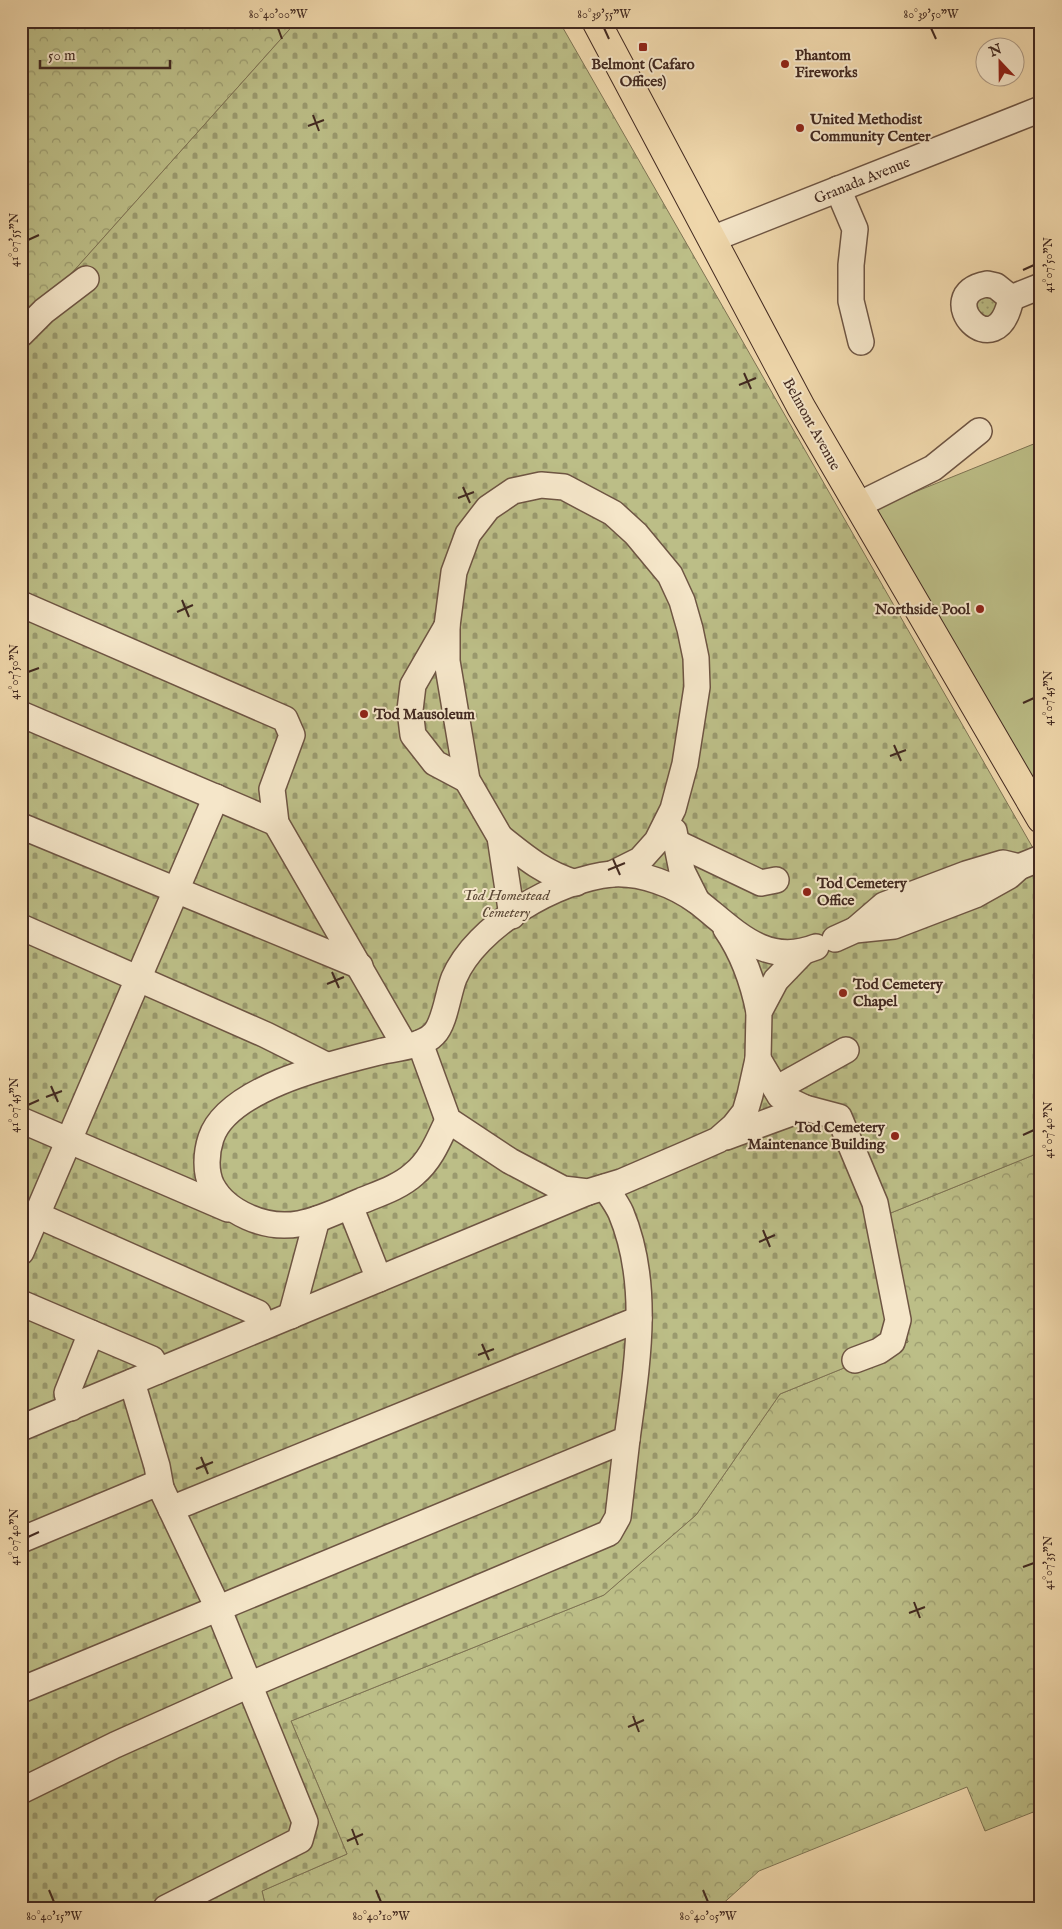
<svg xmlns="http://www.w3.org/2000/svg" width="1062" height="1929" font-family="'IM FELL English',serif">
	<defs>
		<pattern id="grass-dots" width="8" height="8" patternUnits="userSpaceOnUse" patternTransform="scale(1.25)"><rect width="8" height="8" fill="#bcbe87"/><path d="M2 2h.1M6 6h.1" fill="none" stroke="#9a9a6e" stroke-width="1.8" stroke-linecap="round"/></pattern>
		<pattern id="forest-crowns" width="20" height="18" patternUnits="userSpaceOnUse" patternTransform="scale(1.25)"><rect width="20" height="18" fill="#bcbe87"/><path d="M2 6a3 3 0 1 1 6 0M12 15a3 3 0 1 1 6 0" fill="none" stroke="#9a9a6e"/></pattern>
		<pattern id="cemetery-stones" width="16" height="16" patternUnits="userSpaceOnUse" patternTransform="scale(1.25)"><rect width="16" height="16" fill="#bcbe87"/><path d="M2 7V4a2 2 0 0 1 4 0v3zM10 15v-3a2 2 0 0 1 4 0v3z" fill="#9a9a6e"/></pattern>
	</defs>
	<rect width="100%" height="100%" fill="#f0d8ac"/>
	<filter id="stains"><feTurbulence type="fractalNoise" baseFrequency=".004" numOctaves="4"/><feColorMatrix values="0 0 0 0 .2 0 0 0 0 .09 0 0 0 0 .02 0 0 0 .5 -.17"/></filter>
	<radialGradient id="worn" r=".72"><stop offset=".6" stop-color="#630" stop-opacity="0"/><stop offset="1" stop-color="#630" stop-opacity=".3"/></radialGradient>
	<polygon fill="url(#grass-dots)" stroke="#7f7454" points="969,291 1011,298 991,329 965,299"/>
	<g fill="url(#forest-crowns)" stroke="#7f7454">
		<polygon points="21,21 297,21 21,330"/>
		<polygon points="1041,1152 1041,1809 985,1831 967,1787 759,1871 718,1908 266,1908 262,1891 347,1854 291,1721 604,1595 696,1515 780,1394 908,1342 871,1221"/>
	</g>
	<polygon fill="url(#cemetery-stones)" stroke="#7f7454" points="297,21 559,21 1041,862 1041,1152 871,1221 908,1342 780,1394 696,1515 604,1595 291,1721 347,1854 262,1891 266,1908 21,1908 21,330"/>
	<polygon fill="#bcbe87" stroke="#7f7454" points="1041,441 1041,819 863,513"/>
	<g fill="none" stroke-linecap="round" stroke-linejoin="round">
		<defs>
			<g id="minor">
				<polyline points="838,189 855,229 851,265 851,301 861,342"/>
				<polyline points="712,239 1041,109"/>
				<path d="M987,284L996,286L1011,298C997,372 929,294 987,284Z"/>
				<polyline points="1011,298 1041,286"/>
				<polyline points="21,334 44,311 86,279"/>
				<polyline points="858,505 933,468 979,431"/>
				<polyline points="21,604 285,719 292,735 272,789 276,823 405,1046"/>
				<polyline points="447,626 413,685 410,710 413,735 435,763 467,780"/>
				<polyline points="21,714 276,823"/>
				<polyline points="21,826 360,966"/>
				<polyline points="674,831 682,871 697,901"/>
				<path d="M500,837C526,858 544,873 576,883"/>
				<polyline points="675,842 761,883 776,880"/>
				<polyline points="512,916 500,837 467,780 447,661 447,626 454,572 468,534 488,508 513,491 541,485 564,487 613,513 636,534 670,575 682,601 690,629 696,658 697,687 685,764 673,809 657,841 640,860 612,874"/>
				<polyline points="21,927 266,1035 326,1065"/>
				<path d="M726,929C744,955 753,982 759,1012"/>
				<polyline points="855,930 884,905 966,874 1003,863 1019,867"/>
				<polyline points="835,939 855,930 894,926 975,895 1009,876 1019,867 1041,858"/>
				<polyline points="420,1043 448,1120 510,1161 563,1189 588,1192 621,1182 693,1151 718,1140 734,1126 745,1112 750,1095 758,1059 759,1012 776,980 802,953"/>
				<polyline points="758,1059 780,1096 805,1108 839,1117 875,1203 898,1320 892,1342 879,1351 855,1360"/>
				<polyline points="776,1089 846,1050"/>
				<polyline points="21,1120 228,1209"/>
				<path d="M448,1120C439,1139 431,1160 414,1174C400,1187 378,1194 361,1201C321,1218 290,1236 248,1217C232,1210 220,1201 212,1186C205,1172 206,1153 211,1138C228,1087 335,1063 383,1051C399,1048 423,1046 434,1034C445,1023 448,993 454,978C476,926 557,879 612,874C641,872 675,885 698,902C735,931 765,967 816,947"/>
				<polyline points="726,1137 805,1108"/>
				<polyline points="350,1206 379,1279"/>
				<polyline points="37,1215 258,1313 263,1327"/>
				<polyline points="21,1252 216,797"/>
				<polyline points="21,1303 152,1359 158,1371"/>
				<polyline points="291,1316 317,1219"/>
				<polyline points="132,1382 157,1466 161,1488"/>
				<polyline points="71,1408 67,1393 91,1333"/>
				<polyline points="21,1428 588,1192"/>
				<polyline points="171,1509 639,1319"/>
				<polyline points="21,1540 153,1485 161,1488 218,1608 305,1822 300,1840 166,1908"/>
				<path d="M21,1690L627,1439C637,1365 651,1285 621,1213C617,1204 610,1195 605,1187"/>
				<polyline points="21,1791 115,1745 249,1685 609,1533 618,1517 627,1439"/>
			</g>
			<polyline id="major" points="596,21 801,407 1041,819"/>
		</defs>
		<use href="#minor" stroke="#6e5543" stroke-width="28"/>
		<use href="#major" stroke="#422920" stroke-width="30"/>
		<use href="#minor" stroke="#f5e6c9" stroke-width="25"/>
		<use href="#major" stroke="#f0d8ac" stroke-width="28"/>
	</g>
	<path fill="none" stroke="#422920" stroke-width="2" d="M278,28L282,39M604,28L609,39M931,28L936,39M313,115L319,131M308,126L324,120M28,240L39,235M1023,270L1034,265M744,373L751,389M739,385L756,378M463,487L470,503M458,498L474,492M182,600L189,617M177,612L193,605M28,672L39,668M1023,703L1034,698M894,745L901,761M890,756L906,750M613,859L620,875M608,870L625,863M332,972L339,988M327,984L344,977M51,1086L58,1102M46,1097L62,1091M28,1105L39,1100M1023,1135L1034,1130M763,1230L770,1247M759,1242L775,1235M482,1344L489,1360M478,1355L494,1349M201,1457L208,1474M196,1469L213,1462M28,1537L39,1532M1023,1567L1034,1563M914,1602L920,1618M909,1613L925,1607M633,1716L639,1732M628,1727L644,1720M352,1829L358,1845M347,1841L363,1834M49,1890L54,1902M376,1890L381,1902M703,1890L708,1902"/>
	<g fill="#8f2418" stroke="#f5e6c9" stroke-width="2">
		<rect x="638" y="42" width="10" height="10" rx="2.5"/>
		<circle cx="785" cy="64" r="5"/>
		<circle cx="800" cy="128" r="5"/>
		<circle cx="980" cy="609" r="5"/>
		<circle cx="364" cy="714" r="5"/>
		<circle cx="807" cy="892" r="5"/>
		<circle cx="843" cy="993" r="5"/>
		<circle cx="895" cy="1136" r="5"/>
	</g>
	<g text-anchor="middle" stroke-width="4" stroke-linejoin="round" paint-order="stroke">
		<g font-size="15" font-weight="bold" fill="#422920" stroke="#f5e6c9" text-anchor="start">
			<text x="795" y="60">Phantom<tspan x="795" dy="17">Fireworks</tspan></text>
			<text x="643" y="69" text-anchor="middle">Belmont (Cafaro<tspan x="643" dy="17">Offices)</tspan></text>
			<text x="810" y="124">United Methodist<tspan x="810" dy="17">Community Center</tspan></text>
			<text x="970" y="614" text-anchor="end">Northside Pool</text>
			<text x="374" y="719">Tod Mausoleum</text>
			<text x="817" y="888">Tod Cemetery<tspan x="817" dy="17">Office</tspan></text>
			<text x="853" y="989">Tod Cemetery<tspan x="853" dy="17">Chapel</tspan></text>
			<text x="885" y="1132" text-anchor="end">Tod Cemetery<tspan x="885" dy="17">Maintenance Building</tspan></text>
		</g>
		<g font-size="15" fill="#422920" stroke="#f5e6c9">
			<text transform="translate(862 180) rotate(-22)" y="5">Granada Avenue</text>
			<text transform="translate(812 424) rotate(61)" y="5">Belmont Avenue</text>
		</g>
		<g font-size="15" font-style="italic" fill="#5a4735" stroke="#f5e6c9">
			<text x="506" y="900">Tod Homestead<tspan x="506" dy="17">Cemetery</tspan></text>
		</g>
	</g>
	<rect width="1062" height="1929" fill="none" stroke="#f0d8ac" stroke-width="55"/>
	<g transform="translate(1000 62) rotate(338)"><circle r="24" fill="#f5e6c9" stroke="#ad9a85"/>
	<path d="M0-4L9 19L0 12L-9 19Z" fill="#8f2418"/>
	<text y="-8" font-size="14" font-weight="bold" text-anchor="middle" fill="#422920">N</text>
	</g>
	<path d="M40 60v8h130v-8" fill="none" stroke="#422920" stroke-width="2.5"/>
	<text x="48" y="60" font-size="15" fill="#422920" stroke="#f5e6c9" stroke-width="4" paint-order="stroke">50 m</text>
	<rect x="28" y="28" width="1006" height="1874" fill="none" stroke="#422920" stroke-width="2"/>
	<g font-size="12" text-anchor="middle" fill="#422920">
		<text x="278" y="18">80°40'00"W</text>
		<text x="604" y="18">80°39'55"W</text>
		<text x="931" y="18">80°39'50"W</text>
		<text transform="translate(14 240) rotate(-90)" y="4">41°07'55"N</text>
		<text transform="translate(1048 265) rotate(-90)" y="4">41°07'50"N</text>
		<text transform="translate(14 672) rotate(-90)" y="4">41°07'50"N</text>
		<text transform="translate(1048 698) rotate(-90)" y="4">41°07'45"N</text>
		<text transform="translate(14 1105) rotate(-90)" y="4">41°07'45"N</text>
		<text transform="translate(1048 1130) rotate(-90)" y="4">41°07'40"N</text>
		<text transform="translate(14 1537) rotate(-90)" y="4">41°07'40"N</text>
		<text transform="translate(1048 1563) rotate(-90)" y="4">41°07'35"N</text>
		<text x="54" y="1920">80°40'15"W</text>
		<text x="381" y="1920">80°40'10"W</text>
		<text x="708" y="1920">80°40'05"W</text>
	</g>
	<rect width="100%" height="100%" filter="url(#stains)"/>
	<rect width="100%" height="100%" fill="url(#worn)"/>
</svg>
